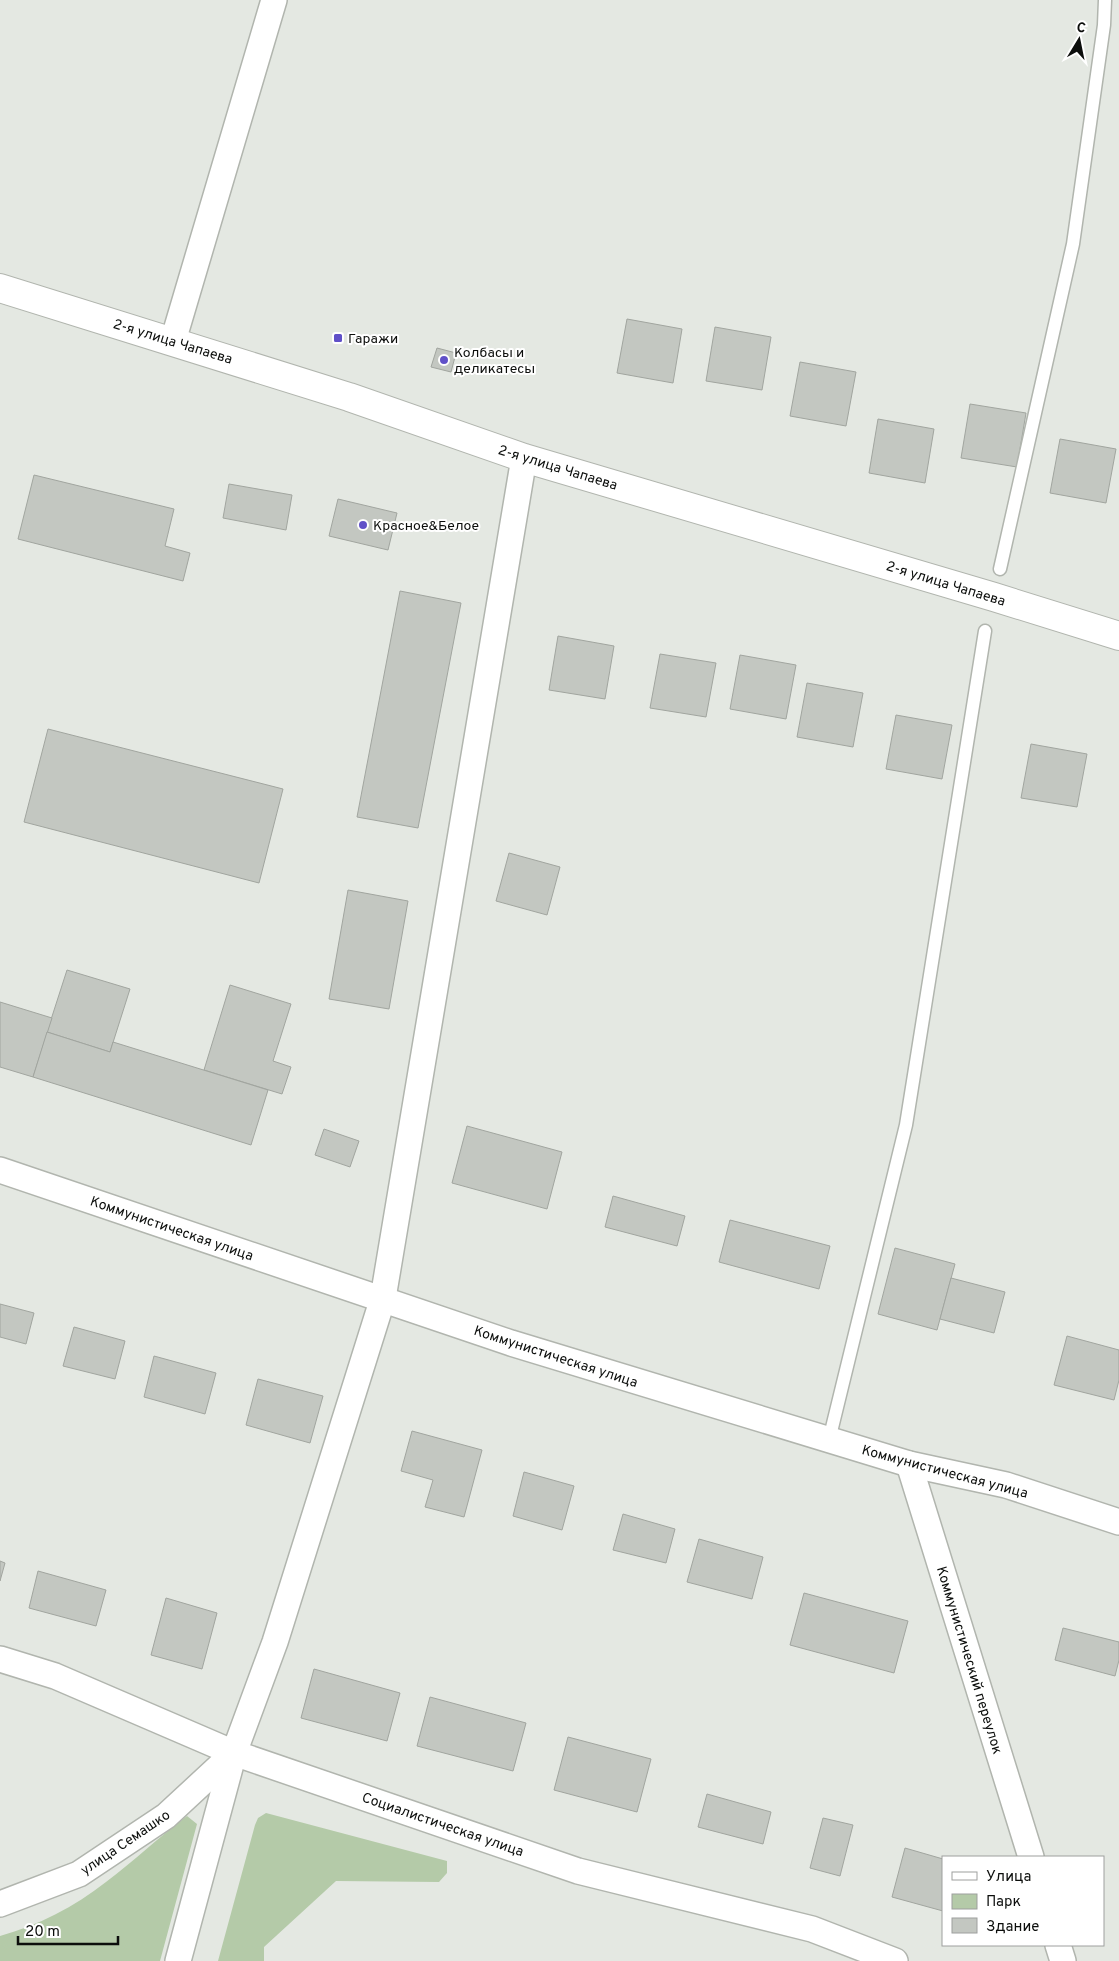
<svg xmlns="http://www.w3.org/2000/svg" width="1119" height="1961" font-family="Overpass,sans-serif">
	<rect width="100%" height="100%" fill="#e4e8e2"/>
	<g fill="#b4caa8">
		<polygon points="266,1813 447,1861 447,1873 439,1882 336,1881 264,1947 264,1961 218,1961 255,1825 258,1818"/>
		<path d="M187,1816L197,1824L160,1961H0V1936C39,1925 74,1907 106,1882C134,1861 159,1837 187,1816Z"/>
	</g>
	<g fill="#c3c7c1" stroke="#a1a59f">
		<polygon points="627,319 682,329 673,383 617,373"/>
		<polygon points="715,327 771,337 762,390 706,381"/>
		<polygon points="437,348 456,353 451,372 431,367"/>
		<polygon points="800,362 856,372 846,426 790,416"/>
		<polygon points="970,404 1026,413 1017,467 961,458"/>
		<polygon points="878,419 934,429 925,483 869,473"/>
		<polygon points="1060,439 1116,449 1106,503 1050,493"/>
		<polygon points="34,475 174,509 165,546 190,553 183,581 18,539"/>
		<polygon points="229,484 292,495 286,530 223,518"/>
		<polygon points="338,499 397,513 388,550 329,536"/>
		<polygon points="400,591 461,603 418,828 357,817"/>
		<polygon points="558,636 614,646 605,699 549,690"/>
		<polygon points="660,654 716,663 706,717 650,708"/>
		<polygon points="740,655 796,665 786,719 730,709"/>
		<polygon points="807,683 863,693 853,747 797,737"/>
		<polygon points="896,715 952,725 942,779 886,769"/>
		<polygon points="48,729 283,789 259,883 24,822"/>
		<polygon points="1031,744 1087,754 1077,807 1021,798"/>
		<polygon points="509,853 560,867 547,915 496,901"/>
		<polygon points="348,890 408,901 389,1009 329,999"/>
		<polygon points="67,970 130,989 110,1052 47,1032"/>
		<polygon points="230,985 291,1004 273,1061 291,1067 282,1094 204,1070"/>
		<polygon points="0,1002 52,1018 33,1077 0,1067"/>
		<polygon points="47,1032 110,1052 113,1042 268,1090 251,1145 33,1077"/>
		<polygon points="467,1126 562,1152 547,1209 452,1183"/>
		<polygon points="324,1129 359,1141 350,1167 315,1155"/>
		<polygon points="613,1196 685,1216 677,1246 605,1227"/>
		<polygon points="730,1220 830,1246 819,1289 719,1262"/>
		<polygon points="895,1248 955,1264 937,1330 878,1314"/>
		<polygon points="951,1278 1005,1292 994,1333 940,1319"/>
		<polygon points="0,1304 34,1313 26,1344 0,1337"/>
		<polygon points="74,1327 125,1341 115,1379 63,1366"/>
		<polygon points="1067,1336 1119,1350 1119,1380 1114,1400 1054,1385"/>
		<polygon points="154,1356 216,1373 205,1414 144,1397"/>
		<polygon points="258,1379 323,1396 310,1443 246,1425"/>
		<polygon points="412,1431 482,1450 464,1517 425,1507 433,1480 401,1471"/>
		<polygon points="524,1472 574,1486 562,1530 513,1516"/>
		<polygon points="623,1514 675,1529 666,1563 613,1550"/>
		<polygon points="699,1539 763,1557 752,1599 687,1582"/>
		<polygon points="0,1561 5,1563 0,1581"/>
		<polygon points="38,1571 106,1590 96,1626 29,1608"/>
		<polygon points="804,1593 908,1621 894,1673 790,1645"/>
		<polygon points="166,1598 217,1613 202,1669 151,1655"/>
		<polygon points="1063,1628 1119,1642 1119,1660 1115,1676 1055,1660"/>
		<polygon points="314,1669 400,1693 387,1741 301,1718"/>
		<polygon points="430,1697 526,1723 513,1771 417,1746"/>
		<polygon points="568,1737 651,1759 637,1812 554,1790"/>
		<polygon points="707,1794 771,1812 763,1844 698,1827"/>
		<polygon points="823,1818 853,1825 840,1876 810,1868"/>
		<polygon points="905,1848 943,1859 943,1911 892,1897"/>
	</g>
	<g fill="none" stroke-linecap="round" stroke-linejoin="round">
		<defs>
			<g id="service">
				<polyline points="1000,569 1073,244 1104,25 1105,0"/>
				<polyline points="829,1440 906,1125 985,631"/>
			</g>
			<g id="minor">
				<polyline points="173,341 274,0"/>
				<polyline points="0,1170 511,1343 909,1464 1006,1485 1119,1522"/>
				<polyline points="909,1464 1031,1857"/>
				<polyline points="0,1659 55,1676 234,1753 578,1871 812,1929 895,1961"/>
				<polyline points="0,1904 79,1874 166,1816 234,1753"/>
				<polyline points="1058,1945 1063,1961"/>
				<polyline points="178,1961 234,1753 275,1642 383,1298 524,458"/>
			</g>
			<polyline id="secondary" points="0,288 349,397 524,458 994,597 1119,636"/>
		</defs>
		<use href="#service" stroke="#b1b5ae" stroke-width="15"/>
		<use href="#minor" stroke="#b1b5ae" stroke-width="28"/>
		<use href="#secondary" stroke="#b1b5ae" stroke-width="30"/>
		<use href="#service" stroke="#fff" stroke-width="12"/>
		<use href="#minor" stroke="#fff" stroke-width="25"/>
		<use href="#secondary" stroke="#fff" stroke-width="28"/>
	</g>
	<g fill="#6050c8" stroke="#fff" stroke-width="2">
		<rect x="333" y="333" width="10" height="10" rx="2.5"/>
		<circle cx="444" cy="360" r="5"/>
		<circle cx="363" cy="525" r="5"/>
	</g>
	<g text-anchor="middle" stroke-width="4" stroke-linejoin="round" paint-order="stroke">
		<g font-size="14" fill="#0c0e0c" stroke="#fff" text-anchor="start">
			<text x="348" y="343">Гаражи</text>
			<text x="454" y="357">Колбасы и<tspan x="454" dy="16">деликатесы</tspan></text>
			<text x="373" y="530">Красное&amp;Белое</text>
		</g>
		<g font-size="14" fill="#0c0e0c" stroke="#fff">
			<text transform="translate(173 341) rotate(17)" y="5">2-я улица Чапаева</text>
			<text transform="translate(558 467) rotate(17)" y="5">2-я улица Чапаева</text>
			<text transform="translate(946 583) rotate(17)" y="5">2-я улица Чапаева</text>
			<text transform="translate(172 1228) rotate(19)" y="5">Коммунистическая улица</text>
			<text transform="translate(556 1356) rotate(18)" y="5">Коммунистическая улица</text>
			<text transform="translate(945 1471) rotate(15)" y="5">Коммунистическая улица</text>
			<text transform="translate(970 1660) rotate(73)" y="5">Коммунистический переулок</text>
			<text transform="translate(443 1824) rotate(19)" y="5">Социалистическая улица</text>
			<text transform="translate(125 1842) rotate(-34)" y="5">улица Семашко</text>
		</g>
	</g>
	<rect x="942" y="1856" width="162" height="90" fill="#ffffff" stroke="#9e9f9e"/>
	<rect x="952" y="1872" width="25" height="8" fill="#ffffff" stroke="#9e9f9e"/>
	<text x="986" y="1881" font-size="15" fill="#0c0e0c">Улица</text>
	<rect x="952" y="1894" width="25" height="15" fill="#b4caa8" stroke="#9e9f9e"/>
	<text x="986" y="1906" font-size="15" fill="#0c0e0c">Парк</text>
	<rect x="952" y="1918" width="25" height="15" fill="#c3c7c1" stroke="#9e9f9e"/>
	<text x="986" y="1931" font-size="15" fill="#0c0e0c">Здание</text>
	<g transform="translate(1079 40) rotate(10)" stroke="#ffffff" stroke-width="4" paint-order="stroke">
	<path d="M0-4L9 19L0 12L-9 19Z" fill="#0c0e0c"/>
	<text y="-8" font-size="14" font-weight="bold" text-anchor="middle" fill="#0c0e0c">С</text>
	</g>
	<path d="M18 1936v8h100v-8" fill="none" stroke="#0c0e0c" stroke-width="2.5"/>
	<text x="25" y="1936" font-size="15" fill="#0c0e0c" stroke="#ffffff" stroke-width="4" paint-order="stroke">20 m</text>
</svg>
